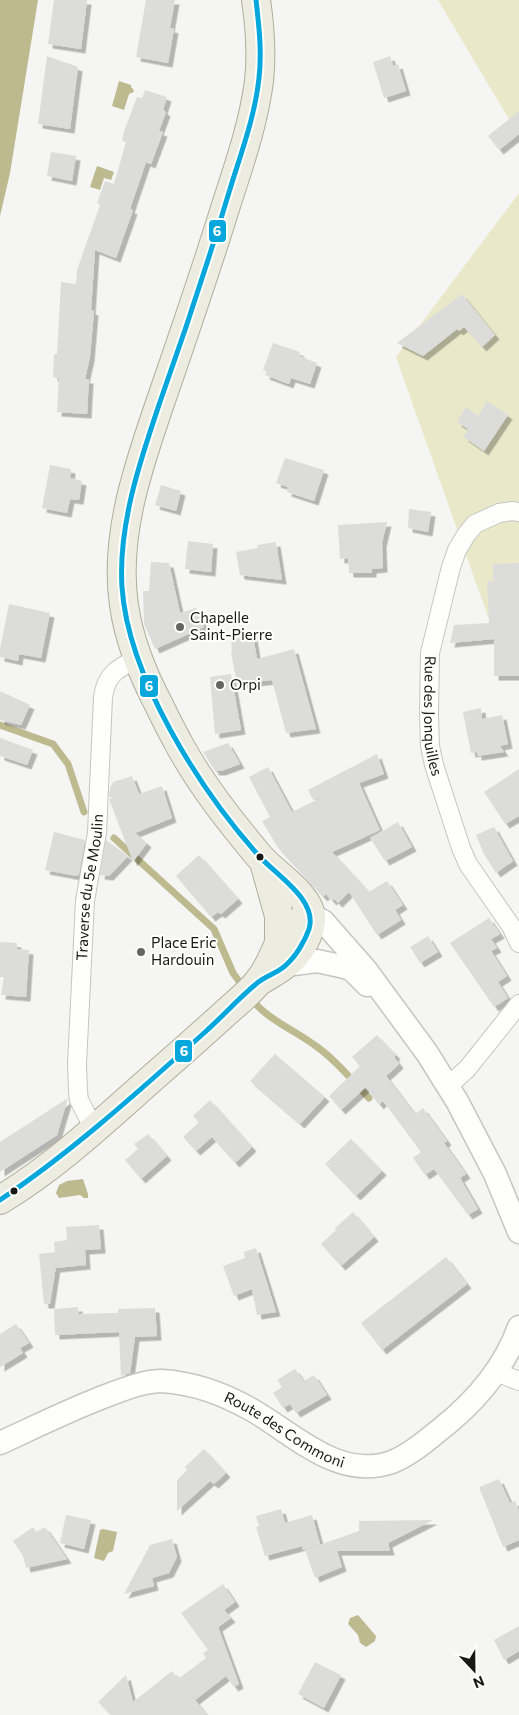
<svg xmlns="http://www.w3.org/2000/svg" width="519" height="1715" font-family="Commissioner,sans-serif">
	<defs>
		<filter id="shadow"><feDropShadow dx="4.5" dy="4.5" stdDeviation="0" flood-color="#0004"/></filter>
	</defs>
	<rect width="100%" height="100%" fill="#f5f5f3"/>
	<g fill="#e9e9ca">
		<polygon points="438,0 519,0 519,136"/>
		<polygon points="519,193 519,633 498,645 396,357"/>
	</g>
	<g fill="#bcba8e">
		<polygon points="0,0 38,0 10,173 0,216"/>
		<polygon points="119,81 131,85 131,87 133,89 134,92 129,94 124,110 112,106"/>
		<polygon points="97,166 114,172 111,180 104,178 100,190 90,187"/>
		<polygon points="83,1179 88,1194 88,1198 84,1198 80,1195 59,1198 56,1193 59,1185 67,1181"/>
		<polygon points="103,1529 117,1532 113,1551 108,1553 104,1561 94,1558 100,1530"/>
		<polygon points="358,1615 376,1636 375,1641 366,1647 360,1643 358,1635 348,1624 350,1618"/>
	</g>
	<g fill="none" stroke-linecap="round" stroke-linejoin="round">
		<g stroke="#bcba8e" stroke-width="7">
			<polyline points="0,725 53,744 68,764 84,812"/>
			<polyline points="114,838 214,929 233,973 244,988"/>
			<path d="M250,997C266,1019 291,1028 313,1044C334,1058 351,1079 369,1098"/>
		</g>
	</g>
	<g fill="#dcdcdb" filter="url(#shadow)">
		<polygon points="54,0 87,0 81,49 48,44"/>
		<polygon points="146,0 175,0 170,28 174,29 168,63 136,57"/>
		<polygon points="47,56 78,67 70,129 38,124"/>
		<polygon points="390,56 393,66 398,64 406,91 384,98 373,62"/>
		<polygon points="145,90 167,97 163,110 166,112 159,131 163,132 151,164 146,162 130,209 133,210 116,258 95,250 91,310 94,311 90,357 85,379 89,379 87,414 57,412 59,378 53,377 54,354 57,354 61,282 76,284 77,270 100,205 97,203 105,181 114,184 126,142 122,141 124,131 137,97 142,98"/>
		<polygon points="519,111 519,134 499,150 488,136"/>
		<polygon points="51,152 76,156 72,181 47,176"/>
		<polygon points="462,294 495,335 482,347 464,327 459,331 457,329 423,356 397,343"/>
		<polygon points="273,343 300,352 299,356 317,363 310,384 291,378 289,384 265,375 266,371 263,370"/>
		<polygon points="487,401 508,415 484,451 464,437 468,429 457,422 466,407 478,416"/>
		<polygon points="285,458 324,470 314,501 287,492 288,487 276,483"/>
		<polygon points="50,465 71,469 70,478 82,481 79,500 70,499 67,513 42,508"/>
		<polygon points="161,485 181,491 176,511 155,505"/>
		<polygon points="409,509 431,512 428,532 408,528"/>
		<polygon points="387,522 382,543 383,568 372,569 372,573 349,573 348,558 340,559 338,525"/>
		<polygon points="188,541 213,544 211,572 185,569"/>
		<polygon points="276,542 282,580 240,575 236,552 258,548 257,545"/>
		<polygon points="151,562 169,563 180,613 196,608 204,627 155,649 144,624 143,591 149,591"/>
		<polygon points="519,563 519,676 494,676 494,639 450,643 454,625 489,623 487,581 493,581 493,564"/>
		<polygon points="9,604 50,613 41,658 19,654 18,661 0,657 0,649"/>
		<polygon points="253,636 257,659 294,649 316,729 286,733 272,680 237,684 231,652 232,651 231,639"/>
		<polygon points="231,674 241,730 215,734 210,677"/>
		<polygon points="0,691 30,705 21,725 0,720"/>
		<polygon points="481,708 482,719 502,715 508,744 500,746 504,752 477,756 477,752 471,753 463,712"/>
		<polygon points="0,738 33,750 27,765 0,756"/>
		<polygon points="228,743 240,764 221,771 215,771 203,752"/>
		<polygon points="377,754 384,774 359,783 380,830 332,852 369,892 387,881 403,905 395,910 401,920 377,935 349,892 338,903 334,899 332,901 326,894 323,897 278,848 262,821 270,817 249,777 268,767 292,812 327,795 313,800 308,790"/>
		<polygon points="519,769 519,816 505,824 484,792"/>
		<polygon points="132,776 139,794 162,786 172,818 135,833 147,843 133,862 109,799 112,799 109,796 110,788 113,782"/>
		<polygon points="398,822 412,847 385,861 370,838"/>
		<polygon points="494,827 513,861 496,873 484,854 476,835"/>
		<polygon points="54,832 85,840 79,874 77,876 45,870"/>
		<polygon points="106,840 128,856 109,876 100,875"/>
		<polygon points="199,855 238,899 221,914 218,912 211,917 176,876"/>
		<polygon points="489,918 500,934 491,939 497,948 491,951 507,976 498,982 508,998 494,1007 450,943"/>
		<polygon points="428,936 438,952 420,963 410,947"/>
		<polygon points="0,942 17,943 17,949 29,950 26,997 1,995 4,977 0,977"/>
		<polygon points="377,1035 396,1055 394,1057 399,1064 386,1076 415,1114 423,1108 447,1141 444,1143 466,1174 460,1178 478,1209 468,1215 434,1169 425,1175 413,1158 421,1152 383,1101 379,1105 366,1087 341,1110 329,1096 360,1066 352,1057"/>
		<polygon points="275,1054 325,1097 300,1124 250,1081"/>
		<polygon points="68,1098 57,1135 0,1172 0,1142"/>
		<polygon points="210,1100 252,1147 235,1163 212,1137 196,1151 183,1137 199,1122 193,1116"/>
		<polygon points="148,1134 167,1156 141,1179 125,1160 138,1149 134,1144"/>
		<polygon points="351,1139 382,1171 356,1196 325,1164"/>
		<polygon points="353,1212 374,1237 341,1266 321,1244 336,1230 335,1228"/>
		<polygon points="99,1225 101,1249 85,1250 86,1265 56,1268 56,1266 50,1304 44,1304 39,1254 55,1252 54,1242 67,1240 66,1227"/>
		<polygon points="256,1248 267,1283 276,1312 257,1315 252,1289 234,1296 223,1266 245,1258 244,1252"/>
		<polygon points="446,1257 467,1284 382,1350 361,1323"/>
		<polygon points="78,1307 79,1314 118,1313 118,1309 155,1308 157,1336 135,1337 130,1373 121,1376 119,1332 55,1335 54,1309"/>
		<polygon points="16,1324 29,1343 20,1348 23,1353 0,1367 0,1334"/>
		<polygon points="295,1369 304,1381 314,1375 327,1395 296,1413 290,1404 283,1408 273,1393 282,1387 277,1380"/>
		<polygon points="204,1449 226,1473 214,1484 210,1481 177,1511 177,1480 187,1470 185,1467"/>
		<polygon points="499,1479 510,1503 515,1501 519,1511 519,1540 503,1547 479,1487"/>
		<polygon points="281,1509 285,1523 312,1515 320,1544 303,1550 302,1546 265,1556 256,1527 259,1526 256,1516"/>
		<polygon points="66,1515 91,1520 84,1549 60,1543"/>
		<polygon points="433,1520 388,1543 390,1551 337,1551 342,1567 315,1578 305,1550 359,1531 359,1521"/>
		<polygon points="33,1527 36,1532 45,1527 67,1559 26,1568 23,1556 13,1541"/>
		<polygon points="172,1539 177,1557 169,1573 152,1578 154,1586 124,1594 150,1545"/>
		<polygon points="223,1584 235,1602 224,1610 231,1618 218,1627 239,1684 234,1687 226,1676 195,1700 207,1715 111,1715 98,1702 126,1675 133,1702 172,1671 178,1679 206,1658 203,1653 208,1650 181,1613"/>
		<polygon points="519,1626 519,1651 504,1660 494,1640"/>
		<polygon points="315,1662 341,1675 324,1708 298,1694"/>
	</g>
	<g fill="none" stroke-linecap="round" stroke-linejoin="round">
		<defs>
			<g id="minor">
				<path id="s1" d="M519,512L512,511L499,513L475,524L466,535L457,550L451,567L430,653L429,715L430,746L434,765L461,848L468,864L511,926L519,943"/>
				<polyline points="448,1086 467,1069 519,1004"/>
				<path id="s2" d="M94,1129L79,1100L78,1092L77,1064L85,901L97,833L103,697C106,674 118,668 138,658"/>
				<polyline points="496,1372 519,1381"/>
			</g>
			<g id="tertiary">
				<polyline points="311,916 323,921 366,970 427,1053 457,1101 495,1174 519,1232"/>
				<polyline points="286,965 317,961 340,966 351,969 367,985"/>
				<path id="s3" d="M0,1443C37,1426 73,1408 111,1394C127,1388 145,1381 162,1381C195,1383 224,1394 252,1410C294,1434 339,1481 392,1462C410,1455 427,1440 442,1428C476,1401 504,1368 519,1327"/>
			</g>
			<g id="primary">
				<path d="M256,0C260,27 262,54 259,81C253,128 236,173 222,218C202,282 180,345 158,409C137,470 114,539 124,605C129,641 143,675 160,707C166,720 173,733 180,746C202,786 230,821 259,856C273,873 310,895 311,917C312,934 298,954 286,964C278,971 267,976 258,982"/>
				<polyline points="264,862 279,916 279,940"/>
				<path d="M0,1200C61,1163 112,1113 166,1066C188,1047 209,1028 231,1008C240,1000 251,991 258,982C281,954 272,931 311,916"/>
			</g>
		</defs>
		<use href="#minor" stroke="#c5c5c3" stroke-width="20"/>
		<use href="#tertiary" stroke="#c5c5c3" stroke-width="25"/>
		<use href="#primary" stroke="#afaf9c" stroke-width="30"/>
		<use href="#minor" stroke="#fefefd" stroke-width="18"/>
		<use href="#tertiary" stroke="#fefefd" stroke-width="22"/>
		<use href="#primary" stroke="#ecece1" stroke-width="28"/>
		<defs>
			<path id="bus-1" d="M0,1200C73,1151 139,1091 204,1033C222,1017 238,999 256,984C265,976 278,973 286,965C296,956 305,941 309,929C318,900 276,875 259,856C200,790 128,677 122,587C118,524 141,458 161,399C186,329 209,259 230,189C241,153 255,116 259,78C262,52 259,26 256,0"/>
		</defs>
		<use href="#bus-1" stroke="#fffffe" stroke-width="9"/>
		<use href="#bus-1" stroke="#06a7dc" stroke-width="5"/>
	</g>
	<g fill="#656564" stroke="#fffffe" stroke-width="2">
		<circle cx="180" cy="627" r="5"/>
		<circle cx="220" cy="685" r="5"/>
		<circle cx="141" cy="952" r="5"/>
	</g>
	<g fill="#181817" stroke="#fffffe" stroke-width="2">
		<circle cx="260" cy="857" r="4.5"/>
		<circle cx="14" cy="1191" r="4.5"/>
	</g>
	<g text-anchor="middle" stroke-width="4" stroke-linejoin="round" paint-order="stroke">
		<g font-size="15" fill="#181817" stroke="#fffffe" text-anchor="start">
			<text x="190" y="623">Chapelle<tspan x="190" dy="17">Saint-Pierre</tspan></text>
			<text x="230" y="690">Orpi</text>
			<text x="151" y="948">Place Eric<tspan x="151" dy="17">Hardouin</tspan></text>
		</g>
		<g font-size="15" fill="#181817" stroke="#fffffe">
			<text dy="5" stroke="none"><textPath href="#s1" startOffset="248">Rue des Jonquilles</textPath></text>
			<text dy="5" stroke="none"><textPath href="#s2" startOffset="246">Traverse du 5e Moulin</textPath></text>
			<text dy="5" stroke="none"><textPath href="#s3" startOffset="308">Route des Commoni</textPath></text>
		</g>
	</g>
	<g stroke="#fffffe" stroke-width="2">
		<rect x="208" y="219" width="19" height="24" rx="5" fill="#06a7dc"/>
		<rect x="139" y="674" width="20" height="24" rx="5" fill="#06a7dc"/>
		<rect x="174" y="1039" width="19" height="24" rx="5" fill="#06a7dc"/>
	</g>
	<g font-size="14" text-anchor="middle" font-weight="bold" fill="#fff">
		<text x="217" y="236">6</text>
		<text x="149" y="691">6</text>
		<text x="184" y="1056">6</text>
	</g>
	<g transform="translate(474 1670) rotate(158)" stroke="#fffffe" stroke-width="4" paint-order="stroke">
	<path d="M0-4L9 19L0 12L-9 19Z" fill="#181817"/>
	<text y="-8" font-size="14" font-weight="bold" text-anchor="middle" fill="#181817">N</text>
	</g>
</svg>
